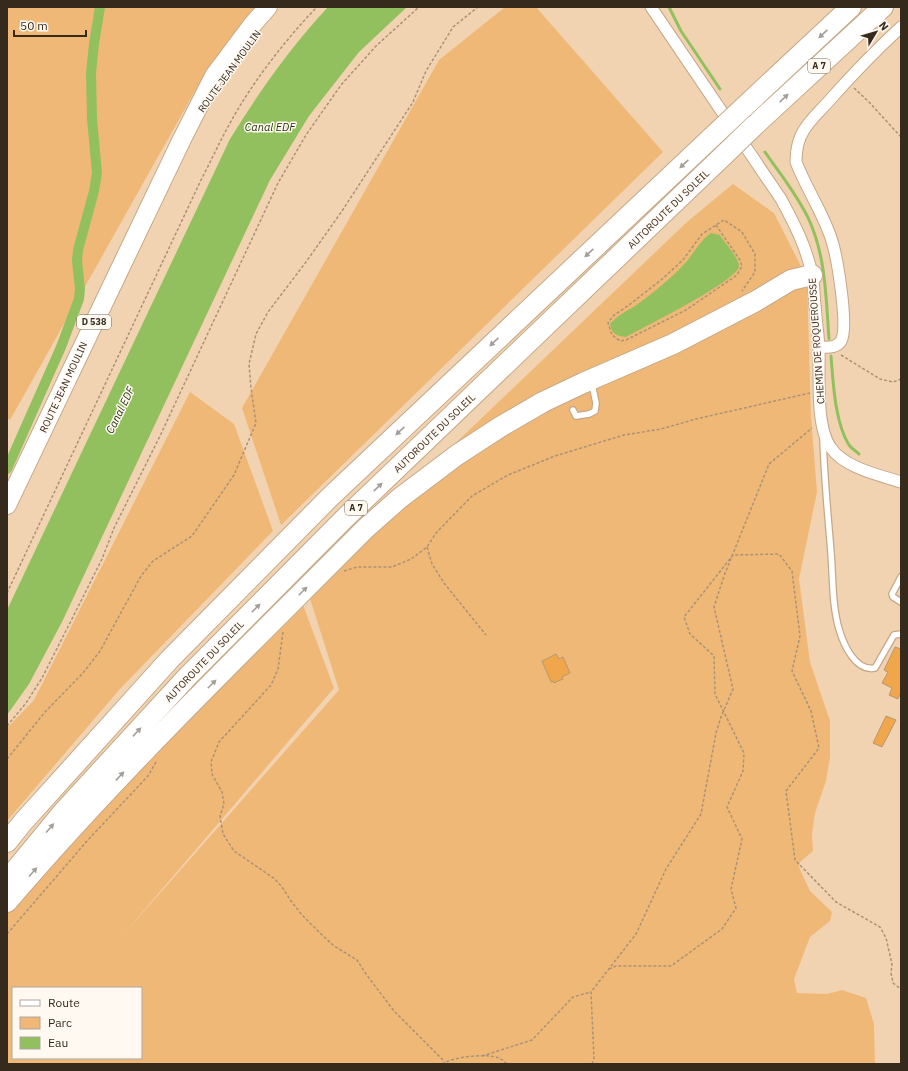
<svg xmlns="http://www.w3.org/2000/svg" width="908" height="1071" font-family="'IBM Plex Sans',sans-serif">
	<rect width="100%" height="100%" fill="#f2d3b1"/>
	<g fill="#f0b877" fill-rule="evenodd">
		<polygon points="7,7 259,7 204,75 10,420 7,418"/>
		<polygon points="505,7 536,7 663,152 281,525 242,408 439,60"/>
		<path d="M733,184L774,213L807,278L811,416L817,492L799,579L810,662L830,721V757L826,781L815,813L812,834L813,851L800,862L799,867L810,891L832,912L830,921L810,937L794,979L797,993L827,994L842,990L866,998L874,1024L875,1064H7V913L32,878L296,586L334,688L123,935L339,690L306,586L688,221ZM13,988H141V1058H13Z"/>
		<polygon points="190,392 234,424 273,531 119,690 7,821 7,728 34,700"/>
	</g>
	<g fill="#93c05e">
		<path d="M328,7H407L359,52L309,116L270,180L62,622L29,684L7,715V610L230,139C259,92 290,48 328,7Z"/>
		<path d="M711,233L720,235C724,242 739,258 739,266C738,281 642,328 626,337C616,336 612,334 610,324C618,315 625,312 635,306C653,293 672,278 687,261C695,251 701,240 711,233Z"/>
	</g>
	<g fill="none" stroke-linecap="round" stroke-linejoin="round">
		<g stroke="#93c05e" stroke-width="3">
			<polyline points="669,7 681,31 720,89"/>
			<path d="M765,152C780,174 799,197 810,222C826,259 826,299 829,339"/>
			<path d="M831,356C833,382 835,423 849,445C852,449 856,451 859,454"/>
		</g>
		<polyline stroke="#93c05e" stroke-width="10" points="7,469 61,347 79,299 80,289 77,261 78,250 94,191 97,173 92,119 91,73 94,44 100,7"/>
	</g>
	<g fill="#f0a74b" stroke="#b59878">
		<polygon points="895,647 901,649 901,692 898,699 889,695 892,688 882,683 888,672 884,670"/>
		<polygon points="556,654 559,659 563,657 570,673 562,677 563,679 554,683 553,681 551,682 542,661"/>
		<polygon points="886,716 896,720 882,747 873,743"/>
	</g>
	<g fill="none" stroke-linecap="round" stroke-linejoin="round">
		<defs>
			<g id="lane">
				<polyline points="573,410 576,416 589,414 595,411 596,403 592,384"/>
				<path d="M823,438C824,476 828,515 831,553C833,578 832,605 839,629C843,643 855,672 875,668L894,635L901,634"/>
				<polyline points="901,577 892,594 893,597 901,602"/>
			</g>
			<g id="street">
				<path d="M651,7L781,199C794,223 807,248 812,275C814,285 814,295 815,305C816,319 818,333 819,347C820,374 815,426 831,448C845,468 879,475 901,482"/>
				<path d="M819,347C826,347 836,349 841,341C849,327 837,255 831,238C822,211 806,188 796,162C796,151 798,139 804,130C810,120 820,111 828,102C851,76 875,51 901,27"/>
			</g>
			<polyline id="primary" points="7,505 182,139 214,76 253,24 268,7"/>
			<g id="highway">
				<polyline points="744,107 851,7"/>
				<polyline points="755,125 883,7"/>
				<polyline points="7,842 23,822 170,659 329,498 712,137"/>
				<polyline points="7,880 63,812 187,677 345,518 725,154"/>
				<path d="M7,902C119,771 244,651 365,529L400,498L457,455L500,427L543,402L583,383L673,344L756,301L791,280L812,275"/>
			</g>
		</defs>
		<use href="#lane" stroke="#c5a887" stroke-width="8"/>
		<use href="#street" stroke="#c5a887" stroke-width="13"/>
		<use href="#primary" stroke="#c5a887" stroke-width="20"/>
		<use href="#highway" stroke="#c5a887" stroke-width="22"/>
		<g stroke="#aa9278" stroke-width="1.5" stroke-dasharray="3 2" stroke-linecap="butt">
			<polyline points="854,88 869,102 901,137"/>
			<polyline points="716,225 740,260 742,266 737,275 686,310 626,340 620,341 612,335 608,323 613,316 629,305 661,280 683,260 702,234 724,220 742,232 755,254 755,272 742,291"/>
			<polyline points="841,355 880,379 893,382 901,379"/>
			<polyline points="427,547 432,564 444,583 486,635"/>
			<polyline points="344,571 357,567 392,567 411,559 427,547 436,533 472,496 508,475 555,456 624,435 661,429 696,419 810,393"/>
			<path d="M7,593L201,180C211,161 219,143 229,125C251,84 285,40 317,7"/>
			<polyline points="283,632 278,669 271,685 219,742 211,762 212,774 222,792 224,804 220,816 223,834 234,851 275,879 282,887 291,901 302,915 321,934 334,946 357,960 366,974 394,1011 445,1062"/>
			<polyline points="7,726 26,703 42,678 81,601 102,559 114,528 160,436 278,183 306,135 341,85 376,46 419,7"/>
			<polyline points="7,759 45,712 83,673 100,651 141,576 153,561 192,536 234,475 256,423 251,388 249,364 256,334 268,312 306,262 342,211 413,102 426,71 453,27 478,7"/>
			<polyline points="7,934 87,841 148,776 156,762"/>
			<polyline points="609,969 616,966 671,966 722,929 736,908 731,889 742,839 727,807 743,771 744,753 715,694 714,656 690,634 684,617 733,555 779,554 792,571 800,636 792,671 811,711 819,748 786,791 795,860 836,902 880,927 886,938 892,964 891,973 893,983 901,989"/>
			<polyline points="482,1056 532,1040 573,997 591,992"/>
			<path d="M442,1064C452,1057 487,1053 499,1058C502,1059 504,1062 507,1064"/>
			<polyline points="592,1064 594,1059 591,992 636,934 666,869 701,814 716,733 721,717 733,689 714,607 724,576 769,464 812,428"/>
		</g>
		<use href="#lane" stroke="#fff" stroke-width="5.5"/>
		<use href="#street" stroke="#fff" stroke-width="11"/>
		<use href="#primary" stroke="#fff" stroke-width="18"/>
		<use href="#highway" stroke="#fff" stroke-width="20"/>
		<defs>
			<g id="highway-bridge">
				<polyline points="712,137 744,107"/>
				<polyline points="725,154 755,125"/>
			</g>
		</defs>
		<use href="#highway-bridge" stroke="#c5a887" stroke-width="22" stroke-linecap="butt"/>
		<use href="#highway-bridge" stroke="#fff" stroke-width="20"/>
	</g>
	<defs><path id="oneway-solid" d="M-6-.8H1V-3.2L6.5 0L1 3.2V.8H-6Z"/></defs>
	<g fill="#a59f99">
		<use href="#oneway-solid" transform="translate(823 34) rotate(137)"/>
		<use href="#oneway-solid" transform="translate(784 98) rotate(-43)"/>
		<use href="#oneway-solid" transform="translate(684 164) rotate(137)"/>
		<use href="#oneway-solid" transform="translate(589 253) rotate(137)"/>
		<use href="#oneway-solid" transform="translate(494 342) rotate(137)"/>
		<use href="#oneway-solid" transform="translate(400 431) rotate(137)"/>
		<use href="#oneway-solid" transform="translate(378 487) rotate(-44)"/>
		<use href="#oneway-solid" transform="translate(303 591) rotate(-45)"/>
		<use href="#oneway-solid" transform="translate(256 608) rotate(-45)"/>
		<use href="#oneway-solid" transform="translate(212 684) rotate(-45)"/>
		<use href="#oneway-solid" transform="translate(137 732) rotate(-47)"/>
		<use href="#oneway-solid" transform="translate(120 776) rotate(-47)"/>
		<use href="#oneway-solid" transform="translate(50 828) rotate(-50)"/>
		<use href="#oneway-solid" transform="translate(33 872) rotate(-48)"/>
	</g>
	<g text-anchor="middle" stroke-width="3" stroke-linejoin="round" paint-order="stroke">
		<g fill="#fff9f2" stroke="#72685d" stroke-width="1">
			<rect x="808" y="59" width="22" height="14" rx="3"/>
			<rect x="77" y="315" width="34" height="14" rx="3"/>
			<rect x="345" y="501" width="22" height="14" rx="3"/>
		</g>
		<g font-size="9" font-weight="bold" fill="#362a1d">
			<text x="819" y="69">A 7</text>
			<text x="94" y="325">D 538</text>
			<text x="356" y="511">A 7</text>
		</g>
		<g font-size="10" fill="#362a1d" stroke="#fff9f2">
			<text transform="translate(229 71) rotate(-54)" y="4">ROUTE JEAN MOULIN</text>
			<text transform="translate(668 209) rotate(-44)" y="4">AUTOROUTE DU SOLEIL</text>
			<text transform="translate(816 341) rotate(-94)" y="4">CHEMIN DE ROQUEROUSSE</text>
			<text transform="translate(63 387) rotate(-65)" y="4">ROUTE JEAN MOULIN</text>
			<text transform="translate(434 433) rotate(-44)" y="4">AUTOROUTE DU SOLEIL</text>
			<text transform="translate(204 661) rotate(-46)" y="4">AUTOROUTE DU SOLEIL</text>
		</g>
		<g font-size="11" font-style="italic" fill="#1e2f06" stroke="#fff9f2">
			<text x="270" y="131">Canal EDF</text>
			<text transform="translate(120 410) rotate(-64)" y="4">Canal EDF</text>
		</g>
	</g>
	<rect width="908" height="1071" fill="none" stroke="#362a1d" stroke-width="16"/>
	<rect x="12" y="987" width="130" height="72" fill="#fff9f2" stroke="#afa69d"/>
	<rect x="20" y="1000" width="20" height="6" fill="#ffffff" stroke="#afa69d"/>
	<text x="48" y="1007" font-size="12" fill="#362a1d">Route</text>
	<rect x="20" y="1017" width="20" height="12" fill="#f0b877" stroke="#afa69d"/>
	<text x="48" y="1027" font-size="12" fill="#362a1d">Parc</text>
	<rect x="20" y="1037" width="20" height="12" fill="#93c05e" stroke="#afa69d"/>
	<text x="48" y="1047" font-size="12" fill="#362a1d">Eau</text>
	<g transform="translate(876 32) rotate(52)" stroke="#fff9f2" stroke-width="3" paint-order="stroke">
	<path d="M0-3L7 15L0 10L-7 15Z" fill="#362a1d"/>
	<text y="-6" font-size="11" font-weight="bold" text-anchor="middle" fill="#362a1d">N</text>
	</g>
	<path d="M14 30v6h72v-6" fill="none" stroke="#362a1d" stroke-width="2"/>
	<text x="20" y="30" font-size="12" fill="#362a1d" stroke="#fff9f2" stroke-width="3" paint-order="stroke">50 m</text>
</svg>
